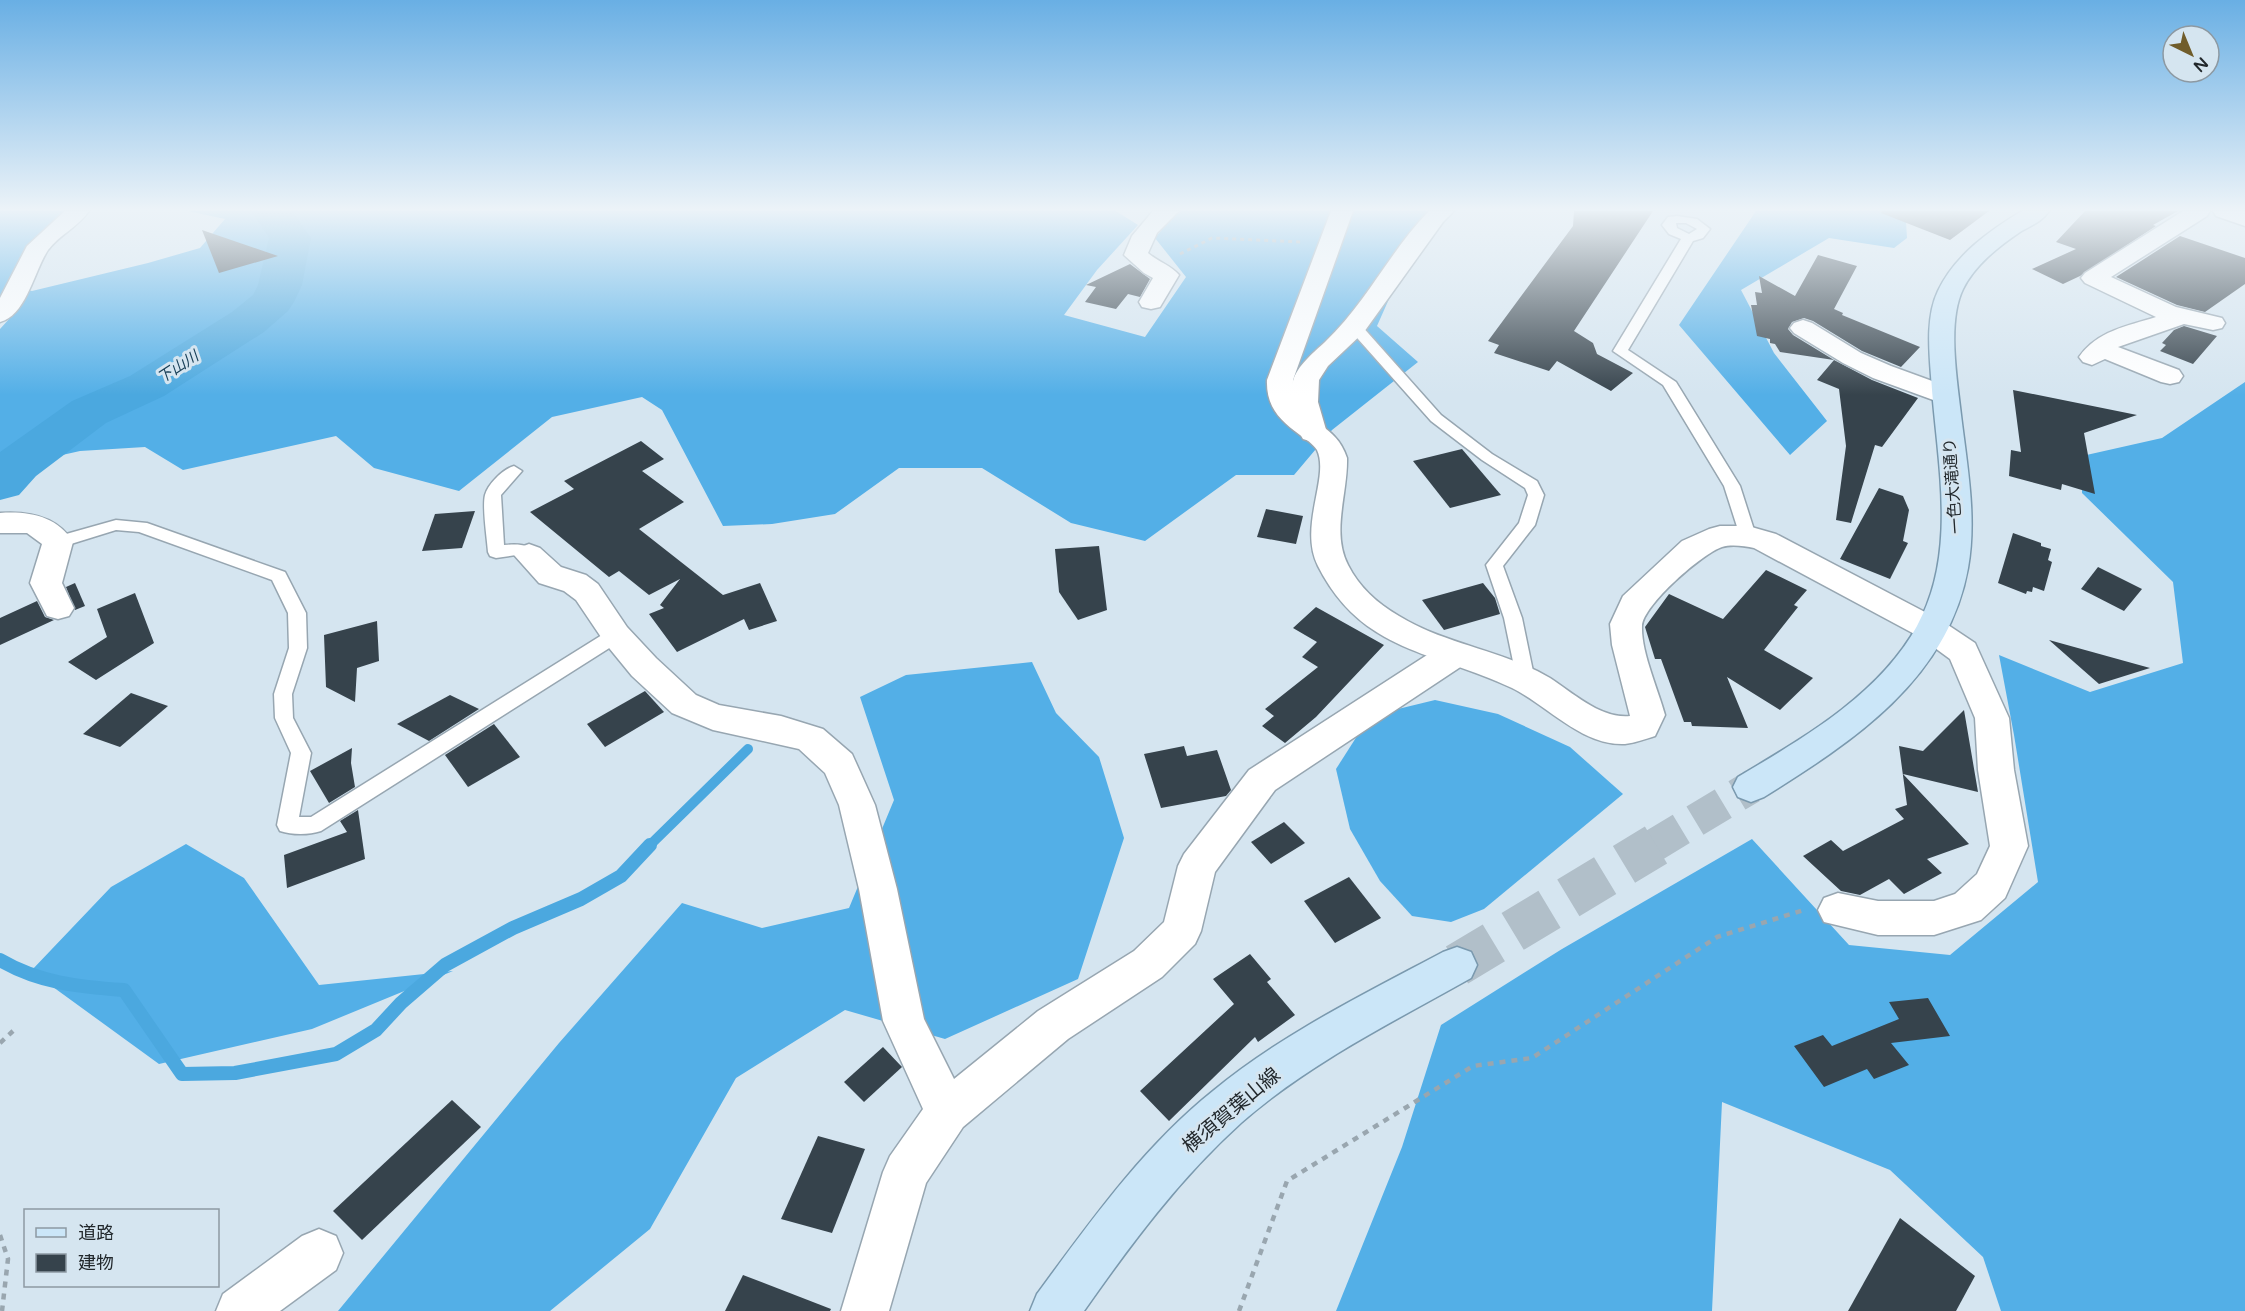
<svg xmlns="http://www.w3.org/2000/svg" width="2245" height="1311" font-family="'Varela Round','Noto Sans JP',sans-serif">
	<rect width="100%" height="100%" fill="#d5e5f0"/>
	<g fill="#53afe7">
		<polygon points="0,211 65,211 8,285 32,291 148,263 200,248 225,219 188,211 1116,211 1138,225 1097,270 1064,315 1145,337 1186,277 1155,238 1177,211 1428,211 1377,326 1418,362 1332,430 1294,475 1236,475 1145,541 1071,523 982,468 899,468 835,514 772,524 723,526 662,410 642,397 552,417 459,491 374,468 336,436 183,470 145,447 80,451 0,469 0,329 20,307 0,299"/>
		<polygon points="1756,211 1880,211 1906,222 1907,238 1894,248 1829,238 1741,290 1774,353 1827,421 1790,455 1679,325"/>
		<polygon points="2245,382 2245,1311 2001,1311 1983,1257 1890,1170 1722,1102 1712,1311 1336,1311 1402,1147 1441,1025 1562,949 1752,839 1849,945 1950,955 2038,882 2014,735 1999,655 2090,692 2183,663 2173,582 2082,493 2082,456 2162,438"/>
		<polygon points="1032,662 1056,713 1099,757 1124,838 1078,979 945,1039 845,1010 736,1078 650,1229 550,1311 338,1311 559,1043 682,903 762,928 849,908 894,800 860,697 906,675"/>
		<polygon points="1435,700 1498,714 1570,747 1623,794 1484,909 1451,922 1412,916 1380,881 1350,829 1336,769 1366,722 1398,709"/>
		<polygon points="186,844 244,878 319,985 453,971 312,1029 159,1064 31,971 111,887"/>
	</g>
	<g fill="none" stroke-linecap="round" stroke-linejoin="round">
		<polyline stroke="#4ba8df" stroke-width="10" points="649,846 748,749"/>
		<path stroke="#4ba8df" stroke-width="14" d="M0,960C39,983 80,987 124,990L182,1074L235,1073L336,1054L376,1030L401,1003L445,965L513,928L581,899L621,876L650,845"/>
		<polygon fill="#4ba8df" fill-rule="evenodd" points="251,211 292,211 311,238 302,285 294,302 288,311 264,332 164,396 106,423 36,476 19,495 0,500 0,452 72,401 130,376 232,312 253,295 258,285 269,238"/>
	</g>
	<g fill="#36434c">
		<polygon points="1574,211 1653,211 1574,331 1593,343 1597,354 1633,373 1611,391 1557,361 1549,371 1494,353 1499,345 1488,341 1573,226"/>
		<polygon points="1882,211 1989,211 1950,240 1881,213"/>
		<polygon points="2085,211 2178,211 2153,225 2156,226 2080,276 2063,284 2032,269 2076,249 2056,242"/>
		<polygon points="202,230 278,256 219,273"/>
		<polygon points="2180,236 2245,258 2245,284 2205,312 2177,305 2116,277"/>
		<polygon points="1818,255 1857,266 1834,309 1843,313 1842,315 1920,347 1901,367 1862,351 1813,321 1804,318 1792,322 1788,329 1793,335 1834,360 1780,352 1775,344 1770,343 1770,339 1757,336 1751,305 1757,305 1755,292 1762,293 1759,276 1795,296"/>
		<polygon points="1130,264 1150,279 1140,297 1128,294 1116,309 1085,302 1096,287 1086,285"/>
		<polygon points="2184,326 2217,336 2193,364 2160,351 2166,345 2162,343 2174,330"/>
		<polygon points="1834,360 1872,380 1918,398 1882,447 1875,445 1851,523 1836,520 1846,446 1839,389 1817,380"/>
		<polygon points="2013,390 2137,415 2084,433 2095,494 2062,484 2061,490 2009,476 2011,450 2021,452"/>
		<polygon points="641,441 664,459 642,471 684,502 639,529 723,595 760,583 777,621 749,630 744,619 677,652 649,614 664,608 660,605 680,579 649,595 619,571 609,577 530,512 574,489 564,481"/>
		<polygon points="1462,449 1501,495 1450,508 1413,461"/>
		<polygon points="1879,488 1903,496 1909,510 1903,541 1908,543 1890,579 1840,559"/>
		<polygon points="1266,509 1303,516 1296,544 1257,537"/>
		<polygon points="475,511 462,548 422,551 435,514"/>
		<polygon points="2013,533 2041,543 2041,546 2051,549 2048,560 2052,562 2044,591 2033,587 2032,592 2027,591 2026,594 1998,583"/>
		<polygon points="1099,546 1107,610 1078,620 1059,592 1055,549"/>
		<polygon points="2098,567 2142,589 2124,611 2081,589"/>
		<polygon points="1766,570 1807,590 1794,605 1798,607 1764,650 1813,678 1780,710 1727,677 1748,728 1692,726 1691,722 1684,722 1661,659 1655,659 1645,627 1669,594 1723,619"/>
		<polygon points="75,583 85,606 75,610 66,587"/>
		<polygon points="1483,583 1495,598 1500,614 1444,630 1422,600"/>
		<polygon points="135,593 154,643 96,680 68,662 107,637 97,609"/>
		<polygon points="37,601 45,617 54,620 0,645 0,618"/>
		<polygon points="1316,607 1384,645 1316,717 1285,743 1262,726 1274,716 1265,709 1318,667 1302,657 1317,642 1293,628"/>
		<polygon points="377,621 379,661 357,668 355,702 326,687 324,635"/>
		<polygon points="2049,640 2150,668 2099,684"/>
		<polygon points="645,691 664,712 605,747 587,724"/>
		<polygon points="131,693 168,706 120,747 83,734"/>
		<polygon points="450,695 479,709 429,741 397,724"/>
		<polygon points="1964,710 1978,792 1903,774 1969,844 1927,859 1942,873 1904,894 1889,879 1860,895 1841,891 1803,856 1831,840 1843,851 1904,819 1895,809 1907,805 1899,746 1923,751"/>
		<polygon points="494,724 520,757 468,787 445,755"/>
		<polygon points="1184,746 1187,756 1217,750 1231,790 1226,796 1161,808 1144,754"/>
		<polygon points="352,748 351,763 355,787 329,803 310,771"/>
		<polygon points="358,810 365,859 287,888 284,855 347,832 340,821"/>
		<polygon points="1284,822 1305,843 1271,864 1251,842"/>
		<polygon points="1349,877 1381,918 1335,943 1304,901"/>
		<polygon points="1250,954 1271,979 1267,982 1295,1015 1258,1042 1255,1037 1169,1121 1140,1091 1234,1004 1213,979"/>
		<polygon points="1928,998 1950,1036 1891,1043 1909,1065 1874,1079 1867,1069 1824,1087 1794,1046 1823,1035 1832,1046 1899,1019 1889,1002"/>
		<polygon points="883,1047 902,1067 864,1102 844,1082"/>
		<polygon points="452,1100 481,1127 362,1240 333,1211"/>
		<polygon points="818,1136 865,1149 832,1233 781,1219"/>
		<polygon points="1900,1218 1975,1276 1956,1311 1848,1311"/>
		<polygon points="743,1275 831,1309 830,1311 725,1311"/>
	</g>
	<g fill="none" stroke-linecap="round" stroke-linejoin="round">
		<polyline stroke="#b1bfc9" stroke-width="33" stroke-dasharray="33 16" stroke-linecap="butt" points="1653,846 1751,787"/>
		<polyline stroke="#b1bfc9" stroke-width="43" stroke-dasharray="43 22" stroke-linecap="butt" points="1457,965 1656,845"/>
		<defs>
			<g id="service">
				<path d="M1677,216L1697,219L1710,229L1703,238L1693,241L1628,350L1676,382L1740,486L1756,536L1754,540H1742L1740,536L1724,486L1663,385L1613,351L1681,239L1669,234L1662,225L1668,217ZM1676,223H1686L1697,229L1689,234L1677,228Z"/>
				<polygon points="1355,323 1360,324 1441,415 1492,454 1537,481 1544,495 1535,525 1503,566 1522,618 1535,681 1532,686 1526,688 1520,686 1517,681 1504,618 1486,565 1519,523 1528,495 1525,488 1482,460 1431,421 1350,330 1348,327 1350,324"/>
				<path d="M514,466L522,471L501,495L504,545C517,544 529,543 537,555L535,559L529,561L516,555L496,558L490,556L488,552C487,538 482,507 485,495C488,484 503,469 514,466Z"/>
				<path d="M116,520L147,523L285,572L306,613L307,648L292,694L293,718L311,753L299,817H311L610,630L616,629L622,630L625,635L622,640L321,831C309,835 292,835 280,831L277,825L291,753L275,718L274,694L289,648L288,613L272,580L139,532L116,530L58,548L52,546L50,542L52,538Z"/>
			</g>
			<g id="minor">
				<path d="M65,211H89C78,227 59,235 48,250C34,271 26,316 0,322V298L27,246Z"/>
				<path d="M1153,211H1179L1157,233L1148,253C1157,261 1172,266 1179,275L1160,307L1151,309L1142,307L1139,302L1153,278L1144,273L1124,255L1132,236Z"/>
				<path d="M1429,211H1454L1443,222L1364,332L1328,366L1319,380L1318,402L1327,433L1323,439L1313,442L1303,439C1294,425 1288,398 1293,381C1297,366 1314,352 1325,342C1367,302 1390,251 1429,211Z"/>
				<path d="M2183,211H2210L2207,216L2111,277L2176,307L2222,318L2225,323L2222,328L2213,330L2184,324L2118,347L2179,370L2183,376L2179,382L2170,384L2161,382L2105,359L2092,365L2083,362L2079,357C2097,331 2127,326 2156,317L2085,283L2081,278L2085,273Z"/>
				<polygon points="2213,211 2245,211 2245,226 2216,216"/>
				<polygon points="1803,320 1812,323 1861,353 1891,366 1954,389 1958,395 1954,401 1945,403 1936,401 1873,378 1843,363 1794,333 1790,328 1794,323"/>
				<path d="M0,513C29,511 57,516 73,542L62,583L74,608L69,616L58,619L47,616L30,583L42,544L27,533H0Z"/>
				<polygon points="529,544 540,548 561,567 586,575 598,584 627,627 656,658 696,695 719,705 781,716 823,729 852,754 875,805 897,889 924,1019 954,1079 1038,1011 1134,951 1164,922 1178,866 1184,854 1249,770 1441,646 1453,643 1465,646 1469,655 1465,664 1275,790 1215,872 1201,931 1195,944 1162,977 1068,1039 963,1127 926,1183 889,1311 841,1311 883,1172 890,1156 923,1109 883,1021 859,889 839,805 825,773 799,749 713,730 672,713 632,676 605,643 576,600 564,591 539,583 514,555 518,548"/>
				<polygon points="1931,617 1942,621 1975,643 2009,718 2014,770 2028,846 2005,898 1981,920 1934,935 1878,935 1824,922 1818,910 1824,898 1838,893 1878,901 1934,901 1955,894 1977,874 1990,846 1978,770 1975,718 1950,659 1920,637 1915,629 1920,621"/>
				<polygon points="319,1229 336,1236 343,1253 336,1270 280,1311 216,1311 223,1294 302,1236"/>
			</g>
			<path id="tertiary" d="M1331,211H1353L1293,380C1293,388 1292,396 1296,403C1307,424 1336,424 1347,458C1348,493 1331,532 1348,565C1359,587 1378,604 1399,616C1446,645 1503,650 1550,678C1573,693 1601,719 1630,716L1612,645L1610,624L1623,596L1682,541L1709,529L1720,526H1748L1776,534L1942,621L1947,629L1942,637L1931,641L1920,637L1754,548C1745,546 1731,544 1722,547C1703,553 1643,605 1642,626C1641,652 1658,689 1665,715L1655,736C1645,739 1635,743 1625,744C1582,746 1547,705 1512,688C1434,651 1362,653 1318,566C1298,526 1330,477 1317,450C1313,444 1306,439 1300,435C1279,420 1266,406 1267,380Z"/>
			<g id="primary">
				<path d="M2022,211H2049C2043,221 2030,226 2020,232C1998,247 1975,265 1963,289C1947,322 1957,379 1961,415C1967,465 1977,518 1968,568C1948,680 1852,742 1764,797L1751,802L1738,797L1733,787L1738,777C1803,738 1879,695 1917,626C1959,550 1936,458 1931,376C1929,349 1926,316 1938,291C1955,255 1989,231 2022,211Z"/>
				<path d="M1457,947L1471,952L1477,965L1471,978C1393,1022 1309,1063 1241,1123C1180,1178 1131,1244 1084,1311H1030L1037,1294C1090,1222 1143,1147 1213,1091C1282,1034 1364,994 1443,952Z"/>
			</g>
		</defs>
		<use href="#service" stroke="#97a6b1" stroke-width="3"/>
		<use href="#minor" stroke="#97a6b1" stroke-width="3"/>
		<use href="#tertiary" stroke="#97a6b1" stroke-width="3"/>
		<use href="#primary" stroke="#7a99ae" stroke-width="3"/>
		<polyline stroke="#99a6af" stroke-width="3" stroke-dasharray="4 4" stroke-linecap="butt" points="1180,254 1212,238 1301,242"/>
		<g stroke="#99a6af" stroke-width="4.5" stroke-dasharray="6 6" stroke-linecap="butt">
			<polyline points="0,1043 13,1031"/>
			<polyline points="0,1235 8,1259 2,1311"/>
			<polyline points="1239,1311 1287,1181 1473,1066 1532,1058 1717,937 1804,910"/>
		</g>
		<use href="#service" fill="#fff" fill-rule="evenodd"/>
		<use href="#minor" fill="#fff" fill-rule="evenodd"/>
		<use href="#tertiary" fill="#fff" fill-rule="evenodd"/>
		<use href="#primary" fill="#cbe6f8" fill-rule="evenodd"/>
	</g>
	<linearGradient id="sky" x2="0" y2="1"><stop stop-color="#69afe4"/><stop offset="0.53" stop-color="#ecf3f8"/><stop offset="1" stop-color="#ecf3f8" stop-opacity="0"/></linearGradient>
	<rect width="2245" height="395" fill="url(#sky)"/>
	<g text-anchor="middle" stroke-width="6" stroke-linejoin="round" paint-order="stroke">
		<g font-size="15" font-style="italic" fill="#1a4159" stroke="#d5e5f0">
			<text transform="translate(178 367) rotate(-33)" y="5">下山川</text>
		</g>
		<g font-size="16" fill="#22282c" stroke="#d5e5f0">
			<text transform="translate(1952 486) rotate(-94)" y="6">一色大滝通り</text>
		</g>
		<g font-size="20" fill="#22282c" stroke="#d5e5f0">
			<text transform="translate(1231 1110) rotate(-40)" y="7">横須賀葉山線</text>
		</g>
	</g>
	<rect x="24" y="1209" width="195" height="78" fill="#d5e5f0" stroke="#8d99a2" stroke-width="1.5"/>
	<rect x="36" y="1228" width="30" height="9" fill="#cbe6f8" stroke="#8d99a2" stroke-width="1.5"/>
	<text x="78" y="1239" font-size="18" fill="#22282c">道路</text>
	<rect x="36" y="1254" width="30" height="18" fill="#36434c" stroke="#8d99a2" stroke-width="1.5"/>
	<text x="78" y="1269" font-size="18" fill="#22282c">建物</text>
	<g transform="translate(2191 54) rotate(137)"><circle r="28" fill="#d5e5f0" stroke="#8d99a2" stroke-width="1.5"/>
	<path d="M0-4.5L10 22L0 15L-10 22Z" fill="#705d2b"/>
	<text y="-9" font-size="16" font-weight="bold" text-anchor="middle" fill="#22282c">N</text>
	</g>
</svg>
